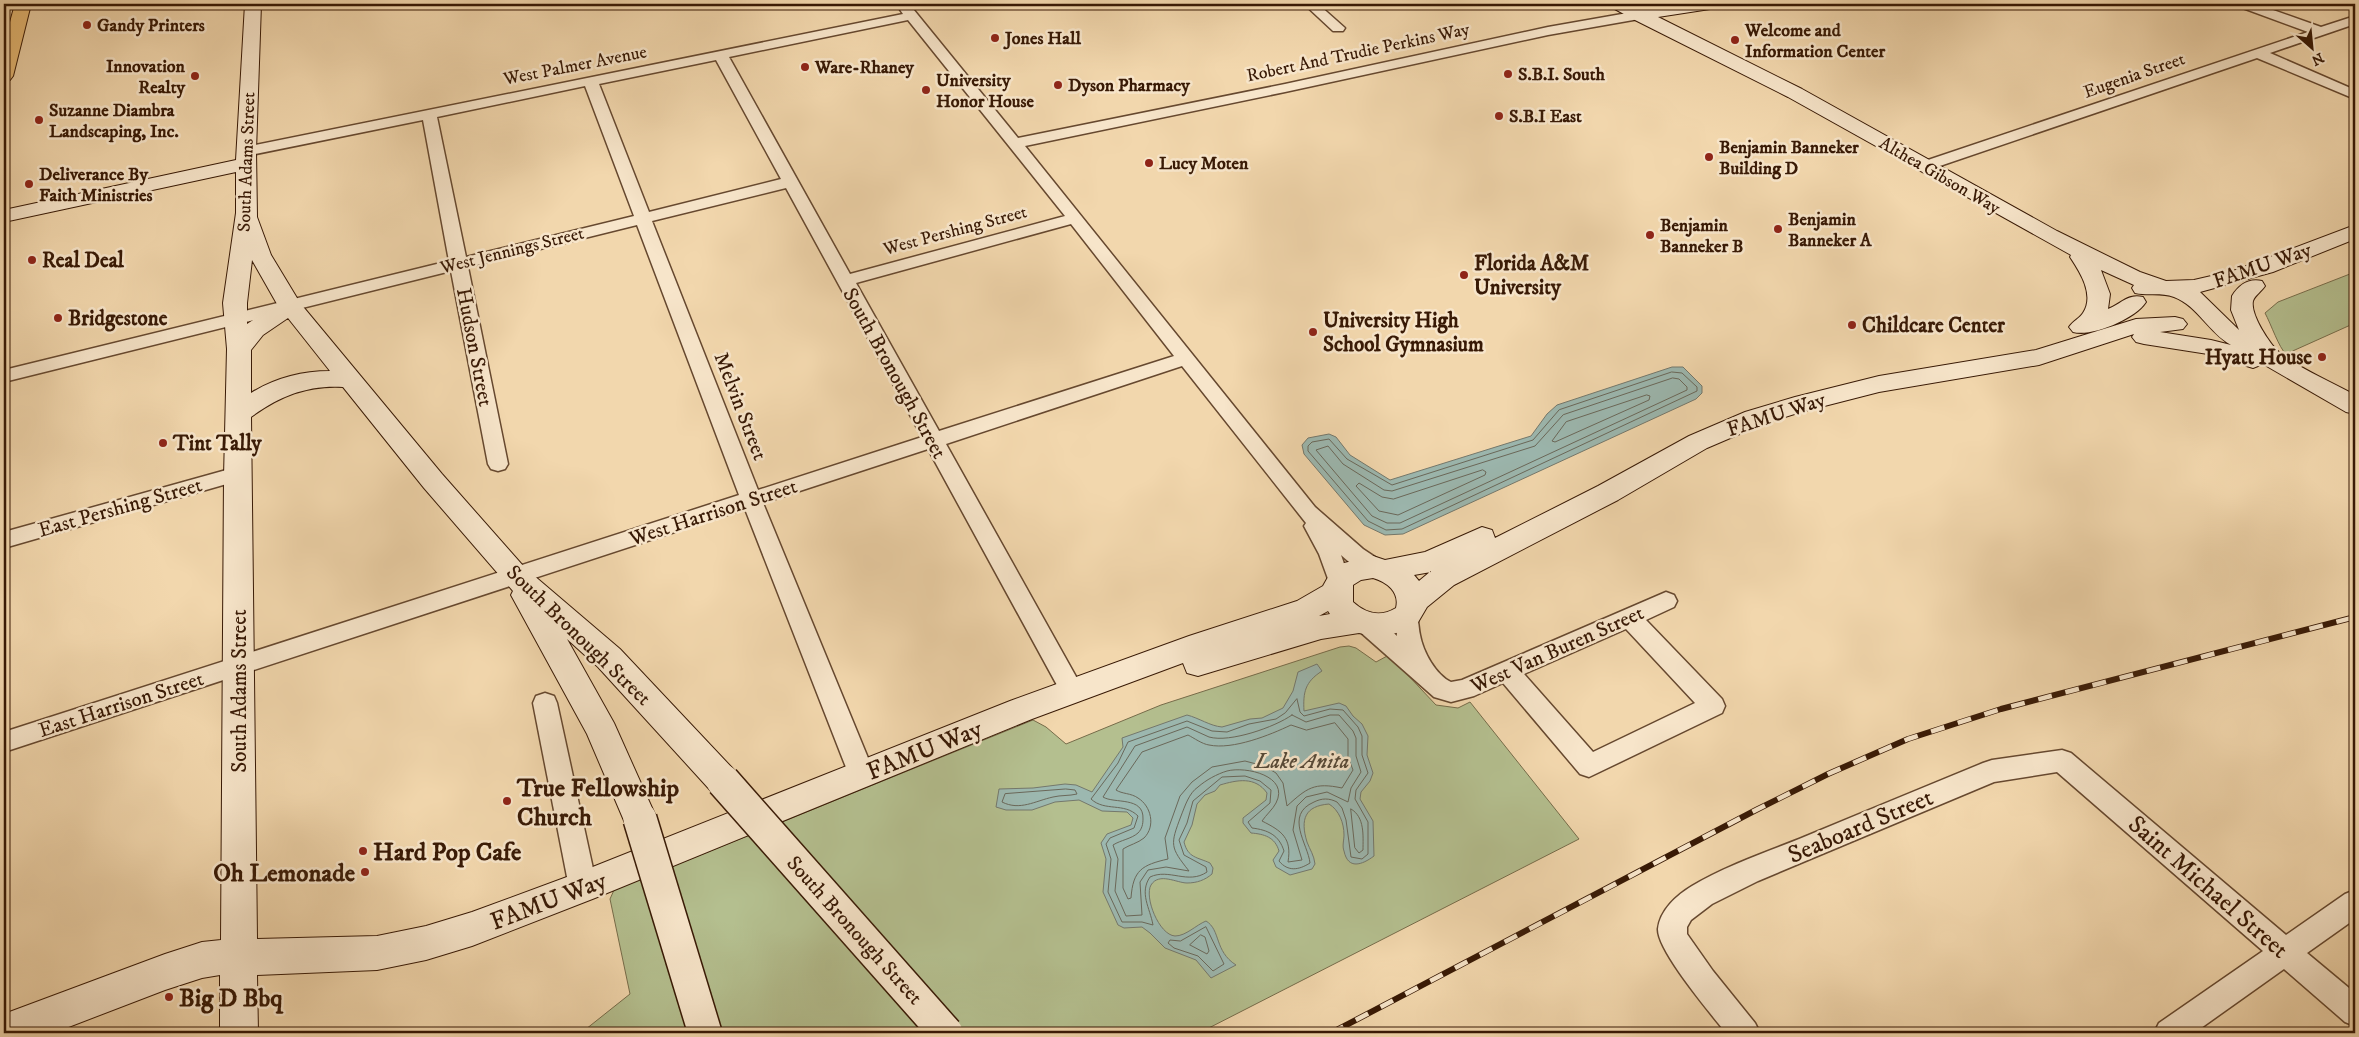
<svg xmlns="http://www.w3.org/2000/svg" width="2359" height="1037" font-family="'IM FELL DW Pica',serif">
	<rect width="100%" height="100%" fill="#f2d7ad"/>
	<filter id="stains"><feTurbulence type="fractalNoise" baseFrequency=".004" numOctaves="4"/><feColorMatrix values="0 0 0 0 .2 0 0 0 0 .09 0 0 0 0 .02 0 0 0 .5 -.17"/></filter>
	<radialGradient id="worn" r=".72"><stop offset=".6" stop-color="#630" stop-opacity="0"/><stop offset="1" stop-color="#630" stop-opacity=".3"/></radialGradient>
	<g fill="#b4bf8f" stroke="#766c4a">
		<path d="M2355,272V323L2286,354C2279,348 2271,324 2265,313L2278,302Z"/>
		<polygon points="1349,646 1356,648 1376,662 1389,655 1436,705 1458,708 1470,702 1579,839 1199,1033 581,1033 630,994 610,899 614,890 1033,720 1046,727 1066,744 1161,705 1340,647"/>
	</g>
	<g fill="#9cb8b0" stroke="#74786c">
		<polygon points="1672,367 1683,367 1702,386 1702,393 1696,399 1403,534 1385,535 1364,525 1304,454 1302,445 1308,438 1329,434 1336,437 1350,455 1390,480 1531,436 1547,414 1557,405"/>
		<path d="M1317,664L1322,671C1305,682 1303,692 1304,711L1339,703L1346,706L1353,716L1362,724L1368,736L1367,755L1373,773L1370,781L1361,792L1360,799L1373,821L1374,856C1362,865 1348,870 1344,851C1342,846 1344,840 1344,835C1344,823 1339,810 1329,804C1305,806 1300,819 1307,842C1310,850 1314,855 1315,864L1312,869L1290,875L1276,867L1273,860L1279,851C1275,837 1264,834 1251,833L1243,823V818L1266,800L1267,793C1255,776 1237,780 1220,785L1215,791L1205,795L1197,804L1192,825L1184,842C1188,858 1197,857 1210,863L1213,868L1212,874C1205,880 1197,883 1187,883C1177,883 1159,872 1151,885C1144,897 1159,935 1175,936C1186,936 1196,925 1206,921C1221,930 1214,951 1236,965L1211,978L1196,960L1165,948L1150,933L1142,927L1124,928L1118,925L1103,892L1106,859L1101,843L1107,834L1131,825L1133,818L1127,812L1102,811L1079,800L1055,802L1032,810H1006L996,807L999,789L1033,788L1065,784L1076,785L1092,792L1123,747L1122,738L1187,715C1199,718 1210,726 1222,727L1250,719L1262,718L1283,708L1293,691L1298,672Z"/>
	</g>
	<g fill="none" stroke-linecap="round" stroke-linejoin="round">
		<g stroke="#6a685a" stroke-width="1">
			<polygon points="1672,372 1682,373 1697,387 1697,391 1402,529 1386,530 1368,521 1308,451 1308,446 1312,442 1329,439 1347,459 1392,485 1533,440 1559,410"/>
			<polygon points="1673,378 1679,379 1687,387 1687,390 1400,523 1387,523 1372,516 1316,450 1328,446 1343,464 1384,490 1392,491 1535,446 1563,415"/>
			<polygon points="1647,395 1650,396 1649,400 1555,442 1552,441 1566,422"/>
			<polygon points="1483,470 1486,472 1485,475 1398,515 1379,511 1356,486 1359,483 1382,497 1393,499"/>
			<path d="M1297,699L1300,712L1304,716L1330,709L1343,710L1358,727L1362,736V755L1368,773L1356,790L1355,799L1368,822V854L1362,859L1351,857L1346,820L1342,808L1337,802C1329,798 1322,798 1314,802C1284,815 1308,844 1310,863C1299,870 1288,872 1279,861L1284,851C1279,835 1268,830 1252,828L1248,822L1270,803L1271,790L1260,781L1245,776L1222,777L1193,801L1187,823L1179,840L1184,855L1206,867L1207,872C1188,885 1169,868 1150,877C1139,893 1150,908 1153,925L1142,922H1122L1108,892L1111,859L1106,844L1110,838L1134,828L1138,816C1124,802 1105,812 1091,799L1118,763L1128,742L1187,721L1212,731L1227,732L1249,724L1276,719L1285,713Z"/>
			<path d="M1292,715L1306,722L1330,715H1339L1353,731L1356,738V756L1361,772L1351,788L1348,802L1327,792L1306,797L1297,806L1293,830L1302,860L1288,862C1292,838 1282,831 1262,821C1266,815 1273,809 1276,803C1290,776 1246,766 1227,771C1217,774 1206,780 1198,787C1189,793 1185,806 1181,816C1170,845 1170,847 1189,871L1166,867L1148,870L1140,882L1142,915L1126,916L1115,891L1118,859L1113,845C1121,840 1131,839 1138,833C1142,829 1143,824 1143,819C1144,796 1114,804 1103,797L1135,746L1187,727C1194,730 1202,734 1209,737C1230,743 1275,727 1292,715Z"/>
			<path d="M1335,723L1348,739V757L1353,770L1342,788C1314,782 1307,788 1287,806L1283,783L1276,773L1264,766L1245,761L1212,767L1192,782L1180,796L1165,838L1168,859C1142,865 1133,870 1131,898L1128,899L1123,888V849C1129,845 1138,843 1144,838C1156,826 1151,806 1138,798C1131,793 1122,794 1116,790L1142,752L1188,735C1194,738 1202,744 1209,745C1233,750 1270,735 1291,725L1306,730Z"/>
			<path d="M1066,789L1075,790L1077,794C1069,796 1061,795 1053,797C1035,801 1020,811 1002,802L1005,794Z"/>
			<path d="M1351,809C1365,817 1363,836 1363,850L1359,853L1355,848Z"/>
			<polygon points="1206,927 1224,964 1213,971 1198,956 1174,948 1168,943 1170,940 1180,941"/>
			<polygon points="1201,935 1205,937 1209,951 1207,954 1190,945"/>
		</g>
		<defs>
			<g id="street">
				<path d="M896,4H909L1018,138L1285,84L1548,27L1639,11L1646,15L1639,19L1548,35L1285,92L1025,146L1315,507L1363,549L1381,561L1384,567L1381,573C1366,577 1352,565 1341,555L1350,581L1347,587L1339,589L1331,587L1319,554L1304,526L1306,523L1182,366L946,444L1084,691L1080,698L1072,701L1064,698L928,449L763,503L875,775L871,783L862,786L853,783L849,775L745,509L4,752V732L739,495L637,225L468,267L508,464L505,469L498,471L491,469L488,464L451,271L4,382V370L449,261L423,120L246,156L238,151L241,148L903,14ZM908,20L1065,216L850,274L729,57ZM716,60L781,179L649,212L599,84ZM585,86L634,216L466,257L437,117ZM786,188L922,437L758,490L652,221ZM1071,224L1174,356L939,431L856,283Z"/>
				<polygon points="1304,4 1318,4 1345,28 1343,31 1333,31"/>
				<polygon points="2239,4 2256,4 2321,27 2355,16 2355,24 2270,53 2355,90 2355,99 2257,58 1931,169 1919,169 1917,166 1919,163 2308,32 2240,7"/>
				<polygon points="237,467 244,469 247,474 244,479 4,548 4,532"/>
				<path d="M1666,592L1674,595L1677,601L1674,607L1646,620L1722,699L1725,706L1722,713L1589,777L1580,774L1503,683L1474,696L1451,702L1434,697L1358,630L1355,624L1358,618C1374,613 1386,626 1397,636L1395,615L1398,609L1406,606L1414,609C1419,617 1418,626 1420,635C1423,652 1436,675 1451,682L1462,680ZM1626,629L1695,703L1593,752L1524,674Z"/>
				<polygon points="545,693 554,696 557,703 597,887 593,896 583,900 573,896 569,887 533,703 536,696"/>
				<path d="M2062,750L2071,753L2286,935L2345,894L2355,890V919L2307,953L2355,993V1026L2345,1022L2284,969L2194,1033H2154L2159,1023L2263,951L2057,772L1994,782L1758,881L1712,904L1691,920L1687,927V934L1713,971L1755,1023L1760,1033H1726C1712,1015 1657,951 1658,929C1660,910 1677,895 1692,886C1727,865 1767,852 1804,837C1863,812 1923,788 1983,763L1992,760Z"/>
			</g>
			<path id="secondary" d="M245,4H261L256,151L257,217L271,255L300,303L442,474L525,568L620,649L735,771L739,781L735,791L723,795L711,791L598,667L567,639L614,723L657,819L652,830L640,834L628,830L587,734L511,595L513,591L424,488L343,387C307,385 280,396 251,417L257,939L377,936L426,926L472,912L575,874L1010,701L1189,636L1297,601L1323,586L1332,570L1344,563L1373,556L1385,560L1425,552L1482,527L1492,530L1495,538L1598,486L1689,436L1745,412L1795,397L1879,376L2036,350L2136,319L2175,317L2183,319L2187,324L2183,329L2160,332L2211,340L2231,345C2209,333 2198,306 2174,297C2161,292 2148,296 2135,293L2132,288L2134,285L2101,270L2110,294L2108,309C2121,304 2128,293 2143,297L2146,302C2135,319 2092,337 2073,332L2069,327C2073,321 2080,318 2083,313C2095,295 2080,272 2070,257L2071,255L1788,97L1633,19L1613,8L1611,4H1632L1643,9L1679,4H1718L1716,8L1710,9L1658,17L1802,89L2057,231L2140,272L2166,281L2194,280L2233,271L2355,225V239L2273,272L2200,292L2239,330L2231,310L2232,296C2239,285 2248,278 2262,281L2265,286C2262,291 2255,295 2253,301C2250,315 2271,346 2281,354C2303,370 2331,382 2355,395V414L2346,412L2263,364L2253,368L2208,354L2144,344L2136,342L2132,337L2134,334L2039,365L1879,392L1801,412L1763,424L1707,448L1618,500L1454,585L1427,607L1417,624L1407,630L1382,637L1359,633L1321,639L1198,676L1187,673L1183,663L1032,719L595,898L472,946L426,960L377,970L257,975L258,1033H220V975L202,978L165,990L53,1033H4V1014L165,954L202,942L221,940L224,477L227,349L223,303L236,213V172L4,222V210L236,160ZM252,260L277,304L247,324V303ZM288,318L330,371C302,371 275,378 251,393V350L263,335ZM1431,571L1419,581L1414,575L1431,572ZM1373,578C1387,582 1400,592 1396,608C1381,617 1366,614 1353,602V585L1361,580ZM1328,611L1330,614L1319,616Z"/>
			<polygon id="primary" points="15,4 31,4 13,76 10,80 4,81 4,44"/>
		</defs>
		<use href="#street" stroke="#66482f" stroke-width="3"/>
		<use href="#secondary" stroke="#381905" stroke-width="2"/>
		<use href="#primary" stroke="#381905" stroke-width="2"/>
		<use href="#street" fill="#f7e5ca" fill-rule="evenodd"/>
		<use href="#secondary" fill="#f7e5ca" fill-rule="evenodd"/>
		<use href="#primary" fill="#e9bc76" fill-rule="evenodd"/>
		<defs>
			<polyline id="rail" points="1331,1033 1756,810 1828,774 1908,739 2001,709 2355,617"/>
		</defs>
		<use href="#rail" stroke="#381905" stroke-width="6"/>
		<use href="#rail" stroke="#f7e5ca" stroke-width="4.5" stroke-dasharray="14" stroke-linecap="butt"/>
		<defs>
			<g id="secondary-bridge">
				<polyline points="723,781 946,1033"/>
				<polyline points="640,819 705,1033"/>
			</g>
		</defs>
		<use href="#secondary-bridge" stroke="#381905" stroke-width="36" stroke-linecap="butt"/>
		<use href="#secondary-bridge" stroke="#f7e5ca" stroke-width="33"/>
	</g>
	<g fill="#8f2418" stroke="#f7e5ca" stroke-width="2">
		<circle cx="87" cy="25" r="5"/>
		<circle cx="995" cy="38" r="5"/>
		<circle cx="1735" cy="40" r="5"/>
		<circle cx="805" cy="67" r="5"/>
		<circle cx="1508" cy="74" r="5"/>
		<circle cx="195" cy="76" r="5"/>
		<circle cx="1058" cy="85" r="5"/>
		<circle cx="926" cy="90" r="5"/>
		<circle cx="1499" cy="116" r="5"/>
		<circle cx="39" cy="120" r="5"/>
		<circle cx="1709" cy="157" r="5"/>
		<circle cx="1149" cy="163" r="5"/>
		<circle cx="29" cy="184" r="5"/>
		<circle cx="1778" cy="229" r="5"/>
		<circle cx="1650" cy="235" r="5"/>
		<circle cx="32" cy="260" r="5"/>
		<circle cx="1464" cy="275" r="5"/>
		<circle cx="58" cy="318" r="5"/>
		<circle cx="1852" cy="325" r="5"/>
		<circle cx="1313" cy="332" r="5"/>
		<circle cx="2322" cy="357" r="5"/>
		<circle cx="163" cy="443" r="5"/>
		<circle cx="507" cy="801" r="5"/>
		<circle cx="363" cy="851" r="5"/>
		<circle cx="365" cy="872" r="5"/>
		<circle cx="169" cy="997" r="5"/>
	</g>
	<g text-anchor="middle" stroke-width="5" stroke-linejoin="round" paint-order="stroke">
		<g font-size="18" font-weight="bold" fill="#381905" stroke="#f7e5ca" text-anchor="start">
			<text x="97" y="31">Gandy Printers</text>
			<text x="1745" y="36">Welcome and<tspan x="1745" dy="21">Information Center</tspan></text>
			<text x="1005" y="44">Jones Hall</text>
			<text x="185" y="72" text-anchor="end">Innovation<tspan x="185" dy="21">Realty</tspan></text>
			<text x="815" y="73">Ware-Rhaney</text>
			<text x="1518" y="80">S.B.I. South</text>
			<text x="936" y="86">University<tspan x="936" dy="21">Honor House</tspan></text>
			<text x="1068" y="91">Dyson Pharmacy</text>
			<text x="49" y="116">Suzanne Diambra<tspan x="49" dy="21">Landscaping, Inc.</tspan></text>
			<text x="1509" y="122">S.B.I East</text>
			<text x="1719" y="153">Benjamin Banneker<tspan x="1719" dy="21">Building D</tspan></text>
			<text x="1159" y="169">Lucy Moten</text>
			<text x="39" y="180">Deliverance By<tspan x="39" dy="21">Faith Ministries</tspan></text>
			<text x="1788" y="225">Benjamin<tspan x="1788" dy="21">Banneker A</tspan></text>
			<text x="1660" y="231">Benjamin<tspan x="1660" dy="21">Banneker B</tspan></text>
		</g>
		<g font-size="18" fill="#381905" stroke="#f7e5ca">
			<text transform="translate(1358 52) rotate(-12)" y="6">Robert And Trudie Perkins Way</text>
			<text transform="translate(575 65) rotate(-11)" y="6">West Palmer Avenue</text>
			<text transform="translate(2134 75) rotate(-19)" y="6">Eugenia Street</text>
			<text transform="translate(246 162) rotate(-88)" y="6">South Adams Street</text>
			<text transform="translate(1940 175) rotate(30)" y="6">Althea Gibson Way</text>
			<text transform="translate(955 230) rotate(-15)" y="6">West Pershing Street</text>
			<text transform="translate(512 250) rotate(-14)" y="6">West Jennings Street</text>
		</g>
		<g font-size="21" font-weight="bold" fill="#381905" stroke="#f7e5ca" text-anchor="start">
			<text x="42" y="267">Real Deal</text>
			<text x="1474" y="270">Florida A&amp;M<tspan x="1474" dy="24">University</tspan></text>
			<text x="68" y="325">Bridgestone</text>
			<text x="1323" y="327">University High<tspan x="1323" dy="24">School Gymnasium</tspan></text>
			<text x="1862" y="332">Childcare Center</text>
			<text x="2312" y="364" text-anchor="end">Hyatt House</text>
			<text x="173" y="450">Tint Tally</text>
		</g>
		<g font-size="21" fill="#381905" stroke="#f7e5ca">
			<text transform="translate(2262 265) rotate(-19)" y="7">FAMU Way</text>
			<text transform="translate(475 347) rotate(79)" y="7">Hudson Street</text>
			<text transform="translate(895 373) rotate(61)" y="7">South Bronough Street</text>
			<text transform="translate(741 406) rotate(69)" y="7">Melvin Street</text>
			<text transform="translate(1776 414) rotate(-18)" y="7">FAMU Way</text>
			<text transform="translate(120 507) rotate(-16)" y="7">East Pershing Street</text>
			<text transform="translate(713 512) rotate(-18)" y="7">West Harrison Street</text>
			<text transform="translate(579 635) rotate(44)" y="7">South Bronough Street</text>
			<text transform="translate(1557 649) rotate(-24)" y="7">West Van Buren Street</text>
			<text transform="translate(239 691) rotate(-90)" y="7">South Adams Street</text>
			<text transform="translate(121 704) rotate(-18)" y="7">East Harrison Street</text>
			<text transform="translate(855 930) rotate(48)" y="7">South Bronough Street</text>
		</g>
		<g font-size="22" font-style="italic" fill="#564938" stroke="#f7e5ca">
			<text x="1302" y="768">Lake Anita</text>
		</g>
		<g font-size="25" fill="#381905" stroke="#f7e5ca">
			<text transform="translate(924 749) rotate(-22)" y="9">FAMU Way</text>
			<text transform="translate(1860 825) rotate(-23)" y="9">Seaboard Street</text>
			<text transform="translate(2209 886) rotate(41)" y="9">Saint Michael Street</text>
			<text transform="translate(548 900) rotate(-21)" y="9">FAMU Way</text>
		</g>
		<g font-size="25" font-weight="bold" fill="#381905" stroke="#f7e5ca" text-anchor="start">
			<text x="517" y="796">True Fellowship<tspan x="517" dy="29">Church</tspan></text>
			<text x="373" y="860">Hard Pop Cafe</text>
			<text x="355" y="881" text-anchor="end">Oh Lemonade</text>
			<text x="179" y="1006">Big D Bbq</text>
		</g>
	</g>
	<rect width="2359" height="1037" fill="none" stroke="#f2d7ad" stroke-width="20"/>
	<rect x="5" y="5" width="2349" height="1027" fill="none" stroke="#381905" stroke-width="2.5"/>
	<rect x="10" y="10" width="2339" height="1017" fill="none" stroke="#381905"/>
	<g transform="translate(2312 48) rotate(153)" stroke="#f7e5ca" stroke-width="4" paint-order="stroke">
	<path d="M0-4L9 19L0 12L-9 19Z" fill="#381905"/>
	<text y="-8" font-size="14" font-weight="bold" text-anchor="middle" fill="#381905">N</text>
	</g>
	<rect width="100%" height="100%" filter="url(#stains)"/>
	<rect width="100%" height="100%" fill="url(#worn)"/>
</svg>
